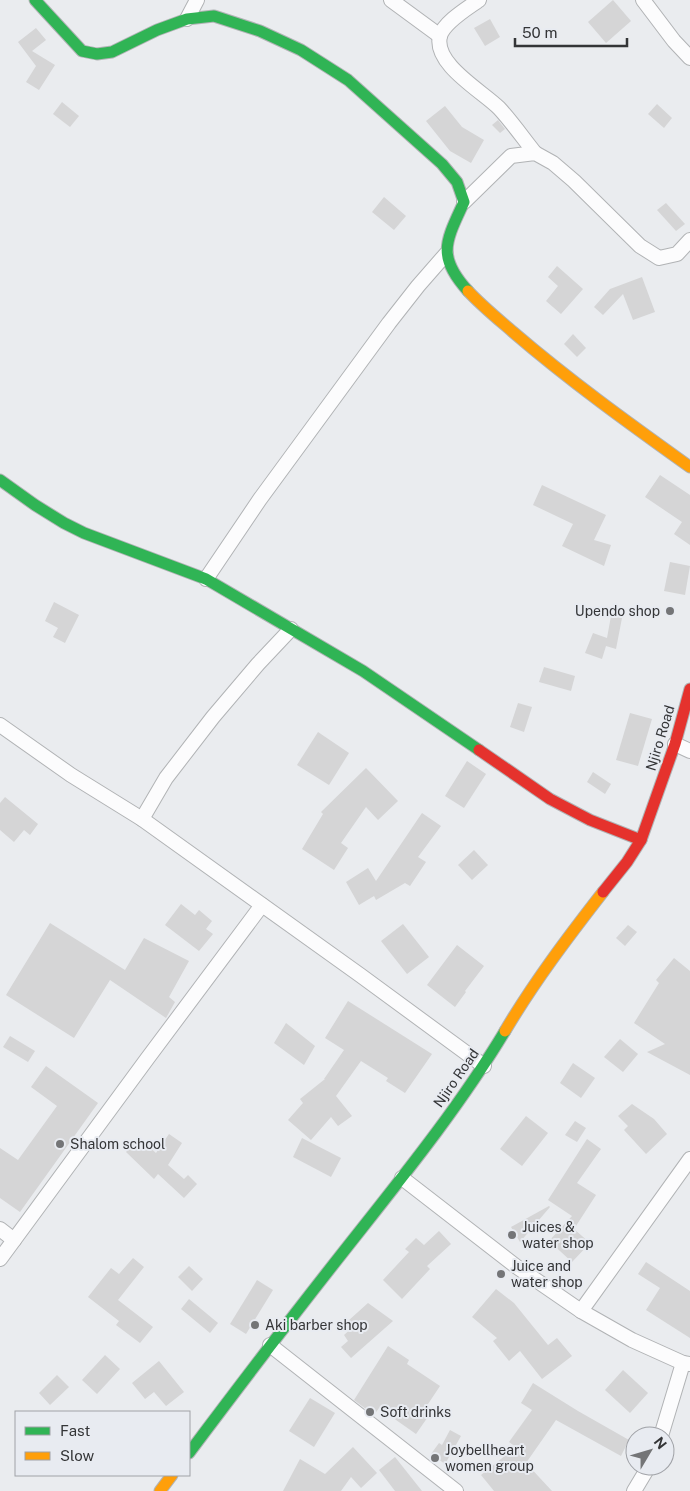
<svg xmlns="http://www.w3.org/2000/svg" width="690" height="1491" font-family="'Public Sans',sans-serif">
	<rect width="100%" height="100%" fill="#eaecef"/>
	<g fill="#d5d5d6">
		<polygon points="613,0 631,21 606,43 588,22"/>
		<polygon points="490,19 500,37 485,46 474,28"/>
		<polygon points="36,28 46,40 32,51 55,65 39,90 26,82 36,66 18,42"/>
		<polygon points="62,102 79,116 70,127 53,114"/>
		<polygon points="657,104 672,118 664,128 648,114"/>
		<polygon points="445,106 462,127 484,140 471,163 450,151 426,121"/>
		<polygon points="498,120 505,129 500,133 492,125"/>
		<polygon points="384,197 406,216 394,230 372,212"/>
		<polygon points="666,203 685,224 676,231 657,210"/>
		<polygon points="557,266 583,289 561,314 546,301 558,286 548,277"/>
		<polygon points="642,277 655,312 633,320 623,294 603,315 594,307 610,289"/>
		<polygon points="573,334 586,348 577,357 564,344"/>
		<polygon points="660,475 690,495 690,545 674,534 682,522 645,497"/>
		<polygon points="542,485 606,515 594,540 611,545 604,566 562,546 573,524 533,505"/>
		<polygon points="670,562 690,566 685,595 664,591"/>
		<polygon points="54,602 79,615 65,643 53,637 58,628 45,621"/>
		<polygon points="611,616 622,618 616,649 606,646 602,659 585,653 593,633 607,638"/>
		<polygon points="544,667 575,676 571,691 539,682"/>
		<polygon points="518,703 532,707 524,732 510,727"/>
		<polygon points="630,713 652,719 638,766 616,760"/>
		<polygon points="318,732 349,753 329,785 297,765"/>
		<polygon points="467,761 486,774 464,808 445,796"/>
		<polygon points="366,768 398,801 378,820 366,807 341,843 348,848 334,870 302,849 323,814 321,812"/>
		<polygon points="593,772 611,784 605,794 587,782"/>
		<polygon points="5,797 38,824 30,835 24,830 14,842 0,830 0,803"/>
		<polygon points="422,813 441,826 418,857 426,862 410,886 405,883 376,900 374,896 359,905 346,882 368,868 376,881"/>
		<polygon points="474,850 488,865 472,880 458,865"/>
		<polygon points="181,904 195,915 199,910 212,921 206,929 213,934 199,951 165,925"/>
		<polygon points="50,923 125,970 144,938 189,961 169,997 175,1002 166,1018 110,980 74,1038 6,995"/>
		<polygon points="403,924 429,957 407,974 381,941"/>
		<polygon points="628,925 637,932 625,946 616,938"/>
		<polygon points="457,945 484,966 465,991 466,992 455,1007 427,985"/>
		<polygon points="674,958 690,971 690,1075 647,1052 665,1044 634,1023 659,983 656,980"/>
		<polygon points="348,1001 432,1054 405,1093 386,1081 388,1078 361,1061 336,1096 352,1116 338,1126 331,1117 311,1140 288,1120 303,1103 300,1099 325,1079 324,1079 344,1050 325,1038"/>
		<polygon points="286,1023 315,1046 304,1065 274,1043"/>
		<polygon points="10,1036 35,1051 28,1062 3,1047"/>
		<polygon points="620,1039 638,1054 623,1072 604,1057"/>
		<polygon points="573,1063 595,1078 581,1098 560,1083"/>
		<polygon points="46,1066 98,1103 20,1212 0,1198 0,1148 18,1160 57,1106 31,1087"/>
		<polygon points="632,1104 654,1119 667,1134 646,1154 624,1130 628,1126 618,1116"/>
		<polygon points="526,1116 548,1133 522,1166 500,1149"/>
		<polygon points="575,1121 586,1128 577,1142 565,1135"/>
		<polygon points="169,1134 182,1143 168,1165 184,1179 188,1175 197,1184 184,1198 158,1174 154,1179 126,1152 139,1138 156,1153"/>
		<polygon points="302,1138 341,1158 331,1177 293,1157"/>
		<polygon points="587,1139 601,1149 577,1183 596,1195 574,1229 590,1243 572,1262 549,1241 572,1216 548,1200"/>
		<polygon points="549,1206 550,1207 520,1242 511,1227"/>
		<polygon points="439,1231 451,1244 427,1266 430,1269 402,1299 383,1280 409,1252 405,1249 416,1238 424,1245"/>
		<polygon points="133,1258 144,1267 118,1300 153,1327 140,1343 116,1325 119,1321 88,1297 111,1268 119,1274"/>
		<polygon points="646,1262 690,1291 690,1338 646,1310 660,1288 638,1274"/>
		<polygon points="189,1266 203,1279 192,1291 178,1277"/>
		<polygon points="257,1280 273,1290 246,1334 230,1324"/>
		<polygon points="496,1289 514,1303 548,1345 557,1338 572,1356 542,1379 520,1351 509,1361 493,1341 497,1338 472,1317"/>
		<polygon points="189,1299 218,1323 210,1333 181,1309"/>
		<polygon points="368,1303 393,1321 351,1358 341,1347 348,1341 344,1335 353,1327 348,1321"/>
		<polygon points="388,1346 409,1360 407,1364 440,1386 426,1407 432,1411 416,1434 379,1408 374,1415 354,1400"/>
		<polygon points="105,1355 120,1369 97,1394 82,1380"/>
		<polygon points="159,1361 184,1392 166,1406 154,1392 145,1399 132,1383"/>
		<polygon points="623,1370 648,1393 630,1413 605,1390"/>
		<polygon points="57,1375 69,1387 50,1405 39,1393"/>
		<polygon points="533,1383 578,1411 629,1440 621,1456 556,1420 526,1463 552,1491 494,1491 481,1475 516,1447 509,1442 532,1410 521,1403"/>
		<polygon points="310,1398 335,1413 314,1447 289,1431"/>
		<polygon points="450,1430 461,1436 445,1464 431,1454 439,1443 442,1445"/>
		<polygon points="353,1447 377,1473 361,1488 351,1477 341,1491 283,1491 300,1459 325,1474"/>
		<polygon points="395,1457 422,1491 395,1491 379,1470"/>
	</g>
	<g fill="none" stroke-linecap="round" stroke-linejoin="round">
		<defs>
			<g id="street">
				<polyline points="391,0 440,36"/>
				<path d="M479,0C468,8 444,22 440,36C433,64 482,91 499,108C512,122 523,138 535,153"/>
				<polyline points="643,0 674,41 690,58"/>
				<polyline points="187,19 197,0"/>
				<polyline points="464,202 511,156 535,153 553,163 574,181 640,246 659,258 677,254 690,240"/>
				<polyline points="206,579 260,499 389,323 418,286 446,254"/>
				<polyline points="0,725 71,775 142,819 360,975 484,1066"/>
				<polyline points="675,744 690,751"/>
				<polyline points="142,819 166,778 213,717 258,664 291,629"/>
				<polyline points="402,1178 517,1267 581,1311 632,1340 683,1363 690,1364"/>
				<polyline points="0,1229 14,1240"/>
				<polyline points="0,1259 147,1059 262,905"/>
				<polyline points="581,1311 690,1159"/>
				<polyline points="270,1345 456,1491"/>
				<polyline points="661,1436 683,1363"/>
				<polyline points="634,1491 649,1466"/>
			</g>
			<g id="fast">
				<path d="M35,0L82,51L97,54L112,52L157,30L187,19L214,16L260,31L301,50L348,80L442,164L457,182L464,202C446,241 436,256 468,291"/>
				<polyline points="0,480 35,505 64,523 84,533 206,579 363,671 479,750"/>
				<path d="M189,1453C240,1385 291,1318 344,1251C400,1180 458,1109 505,1031"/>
			</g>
			<g id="slow">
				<path d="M468,291C482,306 498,319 513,332C570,381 630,424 690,467"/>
				<path d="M505,1031C534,982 568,937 603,892"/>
				<polyline points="160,1491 172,1475"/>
			</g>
			<g id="jam">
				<polyline points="479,750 550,799 590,820 641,840"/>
				<polyline points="603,892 627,862 641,840 675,744 690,689"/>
			</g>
		</defs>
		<use href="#street" stroke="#b1b3b5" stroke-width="16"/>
		<use href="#fast" stroke="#b1b3b5" stroke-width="13"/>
		<use href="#slow" stroke="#b1b3b5" stroke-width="13"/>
		<use href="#jam" stroke="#b1b3b5" stroke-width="13"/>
		<use href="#street" stroke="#fcfcfd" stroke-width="14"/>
		<use href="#fast" stroke="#30b455" stroke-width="11"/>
		<use href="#slow" stroke="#ff9f0a" stroke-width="11"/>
		<use href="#jam" stroke="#e5322d" stroke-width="11"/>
	</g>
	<g fill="#747577" stroke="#e8ebf1" stroke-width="2">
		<circle cx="670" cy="611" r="5"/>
		<circle cx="60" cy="1144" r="5"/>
		<circle cx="512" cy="1235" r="5"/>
		<circle cx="501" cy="1274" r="5"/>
		<circle cx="255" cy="1325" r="5"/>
		<circle cx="370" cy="1412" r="5"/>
		<circle cx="435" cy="1458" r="5"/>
	</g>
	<g text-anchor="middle" stroke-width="4" stroke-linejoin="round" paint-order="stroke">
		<g font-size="14" fill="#343537" stroke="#e8ebf1" text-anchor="start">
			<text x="660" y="616" text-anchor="end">Upendo shop</text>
			<text x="70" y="1149">Shalom school</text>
			<text x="522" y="1232">Juices &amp;<tspan x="522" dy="16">water shop</tspan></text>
			<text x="511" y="1271">Juice and<tspan x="511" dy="16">water shop</tspan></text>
			<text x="265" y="1330">Aki barber shop</text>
			<text x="380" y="1417">Soft drinks</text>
			<text x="445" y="1455">Joybellheart<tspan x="445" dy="16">women group</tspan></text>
		</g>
		<g font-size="14" fill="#343537" stroke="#e8ebf1">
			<text transform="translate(660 738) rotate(-73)" y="5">Njiro Road</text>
			<text transform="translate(456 1078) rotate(-55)" y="5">Njiro Road</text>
		</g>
	</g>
	<rect x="15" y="1411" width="175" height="65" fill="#e8ebf1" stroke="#a0a2a7"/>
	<rect x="25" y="1427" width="25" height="8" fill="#30b455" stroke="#a0a2a7"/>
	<text x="60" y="1436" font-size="15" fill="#343537">Fast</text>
	<rect x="25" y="1452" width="25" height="8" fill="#ff9f0a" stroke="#a0a2a7"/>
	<text x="60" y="1461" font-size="15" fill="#343537">Slow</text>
	<g transform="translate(650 1451) rotate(52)"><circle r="24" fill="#e8ebf1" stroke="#a0a2a7"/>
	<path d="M0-4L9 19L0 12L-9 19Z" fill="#747577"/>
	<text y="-8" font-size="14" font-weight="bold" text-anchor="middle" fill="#343537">N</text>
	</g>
	<path d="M515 38v8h112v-8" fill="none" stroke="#343537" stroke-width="2.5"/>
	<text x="522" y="38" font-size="15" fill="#343537" stroke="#e8ebf1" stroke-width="4" paint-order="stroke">50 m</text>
</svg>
